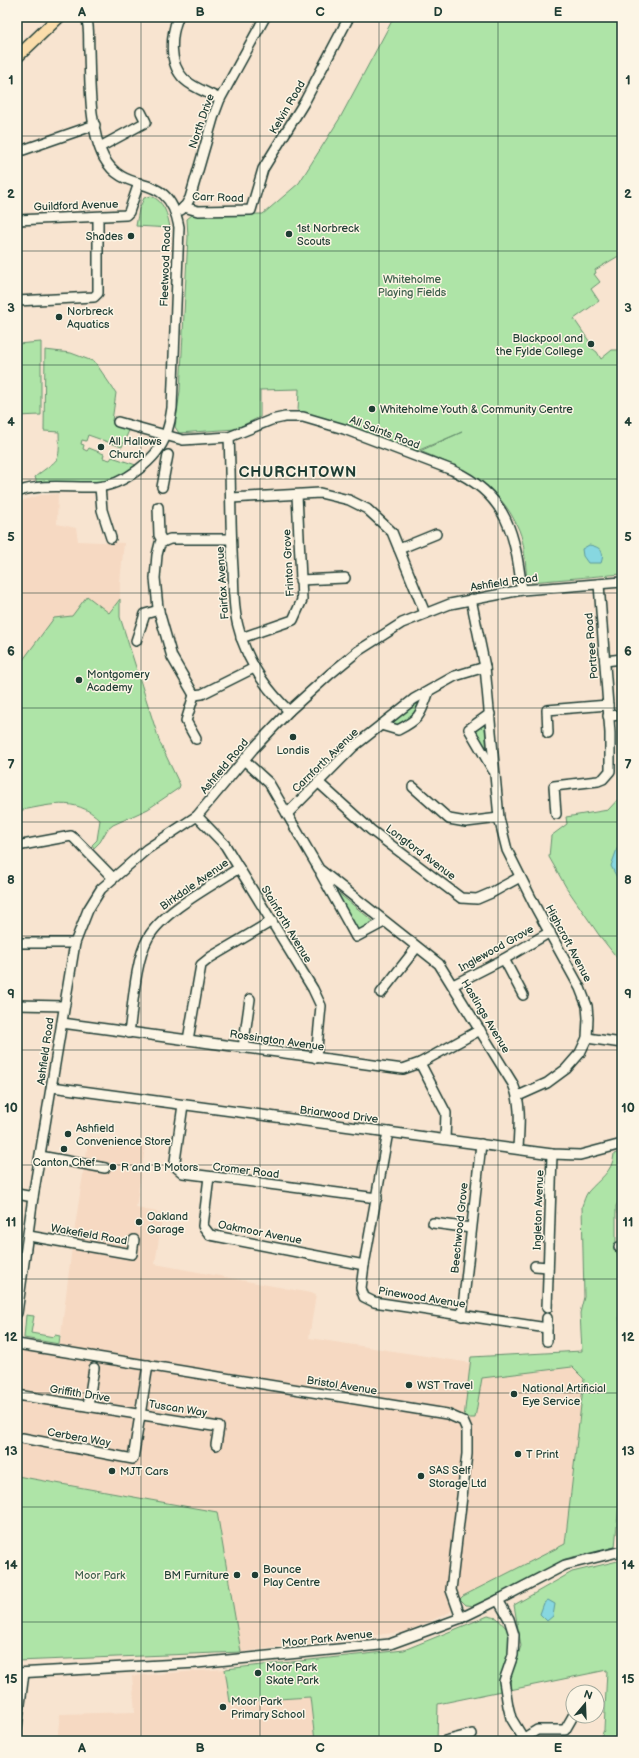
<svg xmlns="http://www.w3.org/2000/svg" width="639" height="1758" font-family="'Balsamiq Sans',sans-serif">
	<rect width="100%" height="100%" fill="#f8e4d0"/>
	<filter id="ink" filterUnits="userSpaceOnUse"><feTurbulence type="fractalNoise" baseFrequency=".025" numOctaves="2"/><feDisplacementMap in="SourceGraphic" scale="8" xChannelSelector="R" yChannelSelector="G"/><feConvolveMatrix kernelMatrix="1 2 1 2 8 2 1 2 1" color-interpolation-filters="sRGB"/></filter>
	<g filter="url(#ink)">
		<g fill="#f6d9c2">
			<polygon points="58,494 57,524 76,528 78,541 124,543 120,582 120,617 160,743 180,785 179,788 148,809 113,825 107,830 100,842 94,848 92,845 97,840 100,820 89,809 67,803 17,811 17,502 41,495"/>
			<polygon points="89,1136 145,1146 136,1208 163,1213 155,1264 316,1294 309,1338 471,1363 464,1417 475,1418 482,1378 572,1367 584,1379 565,1544 463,1596 450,1612 409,1631 241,1652 216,1512 17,1476 17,1344 59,1351 73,1239"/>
			<polygon points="622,1469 622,1534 616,1535"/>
			<polygon points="225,1669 230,1702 310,1697 315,1741 57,1741 60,1714 135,1712 132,1676"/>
		</g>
		<g fill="#aee4a7" stroke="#66906e">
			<path d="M394,17H622V171L617,172L620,177H622V254L595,270L596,273L594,274L600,282L591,289L599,301L574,319L589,341L590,347L597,352L601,359L612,350H622V574L531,582L527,578C525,563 525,544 519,530C500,484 463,469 420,451L462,432L417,451L338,423L298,412L299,389L260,390V417L235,429L179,433L175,427L180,391L188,237L187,219L192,215L263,214L299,183L340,118Z"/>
			<path d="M151,196C164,201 168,215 170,228L136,226L139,209L144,198Z"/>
			<polygon points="41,342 41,415 17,416 17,344"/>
			<path d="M45,350L71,353L95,362L116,393L112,421L130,428L122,447L88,435L86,441L82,440L81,444L84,445L83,449L87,451L89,448L104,454L103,458L110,460L112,457L139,466L115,480L98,482L37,483L35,477C59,457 60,466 59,432L44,431Z"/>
			<path d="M87,596L109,613L120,599V617L160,743L180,785L179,788L148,809L113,825L107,830L100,842L94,848L92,845L97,840L100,820C75,795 47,806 17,811V668L54,618L72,616Z"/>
			<polygon points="427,696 410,724 385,727"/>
			<polygon points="484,718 488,763 469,729"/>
			<polygon points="622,795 622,842 617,849 619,880 622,887 622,964 599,935 566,887 549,857 551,836 567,824 566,817 608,810"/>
			<polygon points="332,888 378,925 356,937"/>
			<path d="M622,1151V1194L616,1206V1247L622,1276V1312L619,1313L622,1369V1469L615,1547L565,1559L490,1600L477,1606L466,1605L460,1599L463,1596L565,1544L584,1379L572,1367L482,1378L475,1418H464L471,1357L582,1351L580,1313L584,1297L582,1206C584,1201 585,1196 588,1192C599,1179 613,1172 614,1154Z"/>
			<polygon points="26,1315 34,1316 31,1333 54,1337 55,1335 60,1336 59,1344 24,1338"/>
			<polygon points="17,1476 217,1512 241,1652 17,1661"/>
			<polygon points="622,1560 622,1741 599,1741 604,1730 607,1670 510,1690 511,1674 521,1646 514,1605 572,1572"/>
			<polygon points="488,1616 497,1618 507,1629 510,1638 509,1656 500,1678 501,1691 438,1704 437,1741 315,1741 310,1697 230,1702 225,1669 404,1650"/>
		</g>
		<g fill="#87d7e0" stroke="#5d999b">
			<path d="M589,545C601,547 605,552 601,563H588L583,556L582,549Z"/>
			<polygon points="622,842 622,887 611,866 617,849"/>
			<polygon points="548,1600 555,1604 553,1616 547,1621 540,1614 544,1603"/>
		</g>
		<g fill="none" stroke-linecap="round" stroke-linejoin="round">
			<defs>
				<g id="minor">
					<path d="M178,17C171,35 168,63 184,79C193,88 209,93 220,99"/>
					<polyline points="100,147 146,122 141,112"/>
					<polyline points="17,150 23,150 95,125"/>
					<polyline points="184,207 198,211 251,210 263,169 305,101 349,17"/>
					<polyline points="181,210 186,205 190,198 214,115 220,99 265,17"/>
					<polyline points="17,220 126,215 129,212 139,183"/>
					<polyline points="17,301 94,297 98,293 98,218"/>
					<path d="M118,422L183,440L229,437L271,420L285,417H303L344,429L452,470C508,495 515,535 522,590"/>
					<path d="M229,437C231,481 230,525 233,569C234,588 233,608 238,626C246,660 264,687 289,711"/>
					<polyline points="100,487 102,510 111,538"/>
					<polyline points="162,487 168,455"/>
					<path d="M17,492C42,483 70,488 96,487C123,486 157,460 166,435C169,426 171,417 172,408L179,227C168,167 127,199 104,158C89,130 90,81 89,50C88,40 90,27 86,17"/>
					<polyline points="231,498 320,493 349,500 367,509 392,532 425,613"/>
					<polyline points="158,507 159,535 163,542"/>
					<polyline points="231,539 170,539 160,543 157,555 155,578 158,608 172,657 194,695 202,694 254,668"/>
					<polyline points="399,549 436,534"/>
					<polyline points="300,580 345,578"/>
					<polyline points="471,599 485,667 499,818 507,850 536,908 580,988 587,1006 588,1018 587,1038 580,1053 566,1069 547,1083 518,1096"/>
					<polyline points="241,638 293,620 302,600 297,495"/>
					<polyline points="136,641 145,614 159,610"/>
					<polyline points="605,661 622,659"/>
					<polyline points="194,695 186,721 196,739"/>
					<polyline points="490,714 469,729 493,770"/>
					<polyline points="608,716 622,715"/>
					<path d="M381,725L398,730C421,718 420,715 429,691"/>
					<polyline points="548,733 547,710 608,705"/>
					<path d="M244,760L269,783L319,869L439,964L513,1084C522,1105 519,1126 518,1149"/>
					<polyline points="319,783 371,830 461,898 477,899 491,893 520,877"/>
					<polyline points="413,787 449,819 466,822 499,818"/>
					<polyline points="287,814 353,747 414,699 455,676 485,667"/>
					<polyline points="556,814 554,786 598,781 603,779 610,771 610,733 599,584"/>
					<polyline points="197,816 225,845 313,989 321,1006 316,1058"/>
					<polyline points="17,846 71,836 75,839 113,878"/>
					<polyline points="321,874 356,937 384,922"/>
					<polyline points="17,943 75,943"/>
					<polyline points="504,959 523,995"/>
					<polyline points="453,985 504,959 550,932"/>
					<polyline points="381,993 417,947"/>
					<polyline points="17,1005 64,1006"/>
					<polyline points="62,1023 403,1069 420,1063 480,1030"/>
					<path d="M129,1033C133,1006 135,961 148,938C163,911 213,885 239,868"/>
					<polyline points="587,1038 622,1043"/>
					<polyline points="188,1040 201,965 211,957 272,921"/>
					<polyline points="243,1048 250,999"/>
					<polyline points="420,1063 446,1113 445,1139"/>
					<polyline points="52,1087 552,1154 580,1155 622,1144"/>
					<polyline points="183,1105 175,1161 177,1168 183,1173 377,1198"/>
					<polyline points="388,1132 364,1265 361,1288 364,1297 374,1302 547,1328"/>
					<polyline points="40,1156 105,1168"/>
					<polyline points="209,1177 203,1226 210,1235 364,1265"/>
					<polyline points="17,1194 33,1197"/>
					<polyline points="433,1223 471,1228"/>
					<polyline points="29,1236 132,1254 134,1240"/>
					<polyline points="619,1247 622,1247"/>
					<polyline points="535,1266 548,1267"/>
					<polyline points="547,1308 552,1154"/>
					<polyline points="17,1313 33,1197 75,943 88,910 101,889 147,849 197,816 253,749 289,711 330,674 358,651 402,623 450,604 522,590 622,582"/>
					<polyline points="462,1316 481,1144"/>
					<polyline points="547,1341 547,1318"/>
					<polyline points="17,1344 447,1414 463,1421 467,1430 467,1454 451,1590 461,1618"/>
					<polyline points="17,1395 219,1427 216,1445"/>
					<polyline points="88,1406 94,1368"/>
					<polyline points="22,1438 133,1459 148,1365"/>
					<polyline points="498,1600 509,1619 514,1635 513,1655 504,1681 508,1706 511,1718 525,1741"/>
					<polyline points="17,1673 197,1663 390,1644 461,1618 498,1600 565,1565 622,1551"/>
					<polyline points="17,1727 24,1673"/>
					<polyline points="524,1738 537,1730 565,1730 573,1716"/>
					<polyline points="445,1741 472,1734"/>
				</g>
				<polyline id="major" points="17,57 59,17"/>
			</defs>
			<use href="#minor" stroke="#1f3d34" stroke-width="12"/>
			<use href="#major" stroke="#1f3d34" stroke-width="14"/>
			<use href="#minor" stroke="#fcf5e5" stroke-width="9"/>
			<use href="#major" stroke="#fbddab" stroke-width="11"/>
		</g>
	</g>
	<path fill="none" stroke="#1f3d34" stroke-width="1" stroke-opacity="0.55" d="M141,17V1741M260,17V1741M379,17V1741M498,17V1741M17,136H622M17,251H622M17,365H622M17,479H622M17,593H622M17,708H622M17,822H622M17,936H622M17,1050H622M17,1165H622M17,1279H622M17,1393H622M17,1507H622M17,1622H622"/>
	<g fill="#1f3d34" stroke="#fcf5e5" stroke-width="1.5">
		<circle cx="289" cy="234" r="4"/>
		<circle cx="131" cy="236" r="4"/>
		<circle cx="59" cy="317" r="4"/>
		<circle cx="591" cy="344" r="4"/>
		<circle cx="372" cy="409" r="4"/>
		<circle cx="101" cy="447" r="4"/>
		<circle cx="79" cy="680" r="4"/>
		<circle cx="293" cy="737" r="4"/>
		<circle cx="68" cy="1134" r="4"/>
		<circle cx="64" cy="1149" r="4"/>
		<circle cx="113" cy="1167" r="4"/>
		<circle cx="139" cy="1222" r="4"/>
		<circle cx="409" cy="1385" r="4"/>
		<circle cx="514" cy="1394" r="4"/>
		<circle cx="518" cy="1454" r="4"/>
		<circle cx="112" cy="1471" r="4"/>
		<circle cx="421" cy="1476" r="4"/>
		<circle cx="237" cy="1575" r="4"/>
		<circle cx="255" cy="1575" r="4"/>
		<circle cx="258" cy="1673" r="4"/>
		<circle cx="223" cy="1707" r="4"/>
	</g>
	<g text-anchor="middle" stroke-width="3" stroke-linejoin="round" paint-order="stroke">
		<g font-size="11" fill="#1f3d34" stroke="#fcf5e5">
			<text transform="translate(287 107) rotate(-60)" y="4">Kelvin Road</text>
			<text transform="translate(201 121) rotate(-71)" y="4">North Drive</text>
			<text transform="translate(218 197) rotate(2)" y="4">Carr Road</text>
			<text transform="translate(76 205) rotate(-2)" y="4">Guildford Avenue</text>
			<text transform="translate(165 266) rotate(-88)" y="4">Fleetwood Road</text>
			<text transform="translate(385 432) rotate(21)" y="4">All Saints Road</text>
			<text transform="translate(288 563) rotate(-93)" y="4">Frinton Grove</text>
			<text transform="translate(504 582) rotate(-8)" y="4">Ashfield Road</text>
			<text transform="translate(222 583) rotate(-94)" y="4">Fairfax Avenue</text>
			<text transform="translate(591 646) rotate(-95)" y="4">Portree Road</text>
			<text transform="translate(325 760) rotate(-44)" y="4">Carnforth Avenue</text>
			<text transform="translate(224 766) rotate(-50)" y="4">Ashfield Road</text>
			<text transform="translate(421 852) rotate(37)" y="4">Longford Avenue</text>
			<text transform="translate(194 884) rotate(-35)" y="4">Birkdale Avenue</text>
			<text transform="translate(287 924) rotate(59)" y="4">Stainforth Avenue</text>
			<text transform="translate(569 943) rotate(62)" y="4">Highcroft Avenue</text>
			<text transform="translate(496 948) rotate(-29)" y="4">Inglewood Grove</text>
			<text transform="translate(486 1016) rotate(59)" y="4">Hastings Avenue</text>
			<text transform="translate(277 1040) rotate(8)" y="4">Rossington Avenue</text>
			<text transform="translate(45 1051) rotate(-82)" y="4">Ashfield Road</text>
			<text transform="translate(339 1114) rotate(7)" y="4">Briarwood Drive</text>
			<text transform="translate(246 1170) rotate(7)" y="4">Cromer Road</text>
			<text transform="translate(538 1210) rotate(-88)" y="4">Ingleton Avenue</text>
			<text transform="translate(459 1228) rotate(-84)" y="4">Beechwood Grove</text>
			<text transform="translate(260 1232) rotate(11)" y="4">Oakmoor Avenue</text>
			<text transform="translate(89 1234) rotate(10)" y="4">Wakefield Road</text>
			<text transform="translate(422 1297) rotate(9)" y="4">Pinewood Avenue</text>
			<text transform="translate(342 1385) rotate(9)" y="4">Bristol Avenue</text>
			<text transform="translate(80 1393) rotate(9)" y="4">Griffith Drive</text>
			<text transform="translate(178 1408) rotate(9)" y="4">Tuscan Way</text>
			<text transform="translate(79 1437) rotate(10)" y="4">Cerbera Way</text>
			<text transform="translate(327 1638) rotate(-6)" y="4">Moor Park Avenue</text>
		</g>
		<g font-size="11" fill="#1f3d34" stroke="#fcf5e5" text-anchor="start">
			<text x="297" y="232">1st Norbreck<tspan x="297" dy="13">Scouts</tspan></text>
			<text x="123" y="240" text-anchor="end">Shades</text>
			<text x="67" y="315">Norbreck<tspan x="67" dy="13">Aquatics</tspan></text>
			<text x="583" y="342" text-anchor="end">Blackpool and<tspan x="583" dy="13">the Fylde College</tspan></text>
			<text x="380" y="413">Whiteholme Youth &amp; Community Centre</text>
			<text x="109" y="445">All Hallows<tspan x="109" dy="13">Church</tspan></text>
			<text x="87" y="678">Montgomery<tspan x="87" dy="13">Academy</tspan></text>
			<text x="293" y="754" text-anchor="middle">Londis</text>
			<text x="76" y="1132">Ashfield<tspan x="76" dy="13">Convenience Store</tspan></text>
			<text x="64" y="1166" text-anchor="middle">Canton Chef</text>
			<text x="121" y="1171">R and B Motors</text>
			<text x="147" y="1220">Oakland<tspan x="147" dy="13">Garage</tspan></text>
			<text x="417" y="1389">WST Travel</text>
			<text x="522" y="1392">National Artificial<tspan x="522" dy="13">Eye Service</tspan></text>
			<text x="526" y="1458">T Print</text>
			<text x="429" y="1474">SAS Self<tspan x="429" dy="13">Storage Ltd</tspan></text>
			<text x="120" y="1475">MJT Cars</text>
			<text x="263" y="1573">Bounce<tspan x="263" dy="13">Play Centre</tspan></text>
			<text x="229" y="1579" text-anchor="end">BM Furniture</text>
			<text x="266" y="1671">Moor Park<tspan x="266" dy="13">Skate Park</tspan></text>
			<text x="231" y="1705">Moor Park<tspan x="231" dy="13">Primary School</tspan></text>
		</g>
		<g font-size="11" fill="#3c5e4b" stroke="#fcf5e5">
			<text x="412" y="283">Whiteholme<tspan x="412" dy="13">Playing Fields</tspan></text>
			<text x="100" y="1579">Moor Park</text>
		</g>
		<g font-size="15" font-weight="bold" letter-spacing="1" fill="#1f3d34" stroke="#fcf5e5">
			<text x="298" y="477">CHURCHTOWN</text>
		</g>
	</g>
	<rect width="639" height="1758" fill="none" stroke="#fcf5e5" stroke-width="44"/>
	<g transform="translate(585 1704) rotate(19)"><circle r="19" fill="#fcf5e5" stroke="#a4ab9e"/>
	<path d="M0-3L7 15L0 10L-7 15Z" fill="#1f3d34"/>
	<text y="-6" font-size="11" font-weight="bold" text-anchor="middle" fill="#1f3d34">N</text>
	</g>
	<rect x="22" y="22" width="595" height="1714" fill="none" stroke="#1f3d34" stroke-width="1.5"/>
	<g font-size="13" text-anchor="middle" font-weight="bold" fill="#1f3d34">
		<text x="82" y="16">A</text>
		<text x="200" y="16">B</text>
		<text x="320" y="16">C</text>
		<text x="438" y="16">D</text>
		<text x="558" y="16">E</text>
		<text x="11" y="84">1</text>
		<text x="628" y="84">1</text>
		<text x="11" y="198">2</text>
		<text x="628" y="198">2</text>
		<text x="11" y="312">3</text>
		<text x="628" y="312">3</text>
		<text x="11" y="426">4</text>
		<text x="628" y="426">4</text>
		<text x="11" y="541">5</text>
		<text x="628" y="541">5</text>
		<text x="11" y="655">6</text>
		<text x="628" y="655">6</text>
		<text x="11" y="769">7</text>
		<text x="628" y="769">7</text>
		<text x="11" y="884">8</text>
		<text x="628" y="884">8</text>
		<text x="11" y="998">9</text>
		<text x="628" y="998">9</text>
		<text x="11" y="1112">10</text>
		<text x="628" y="1112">10</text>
		<text x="11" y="1226">11</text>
		<text x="628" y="1226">11</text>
		<text x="11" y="1341">12</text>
		<text x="628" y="1341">12</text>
		<text x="11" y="1455">13</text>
		<text x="628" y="1455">13</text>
		<text x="11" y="1569">14</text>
		<text x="628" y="1569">14</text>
		<text x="11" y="1683">15</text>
		<text x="628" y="1683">15</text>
		<text x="82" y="1752">A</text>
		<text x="200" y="1752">B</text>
		<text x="320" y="1752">C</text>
		<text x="438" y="1752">D</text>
		<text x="558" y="1752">E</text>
	</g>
</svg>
